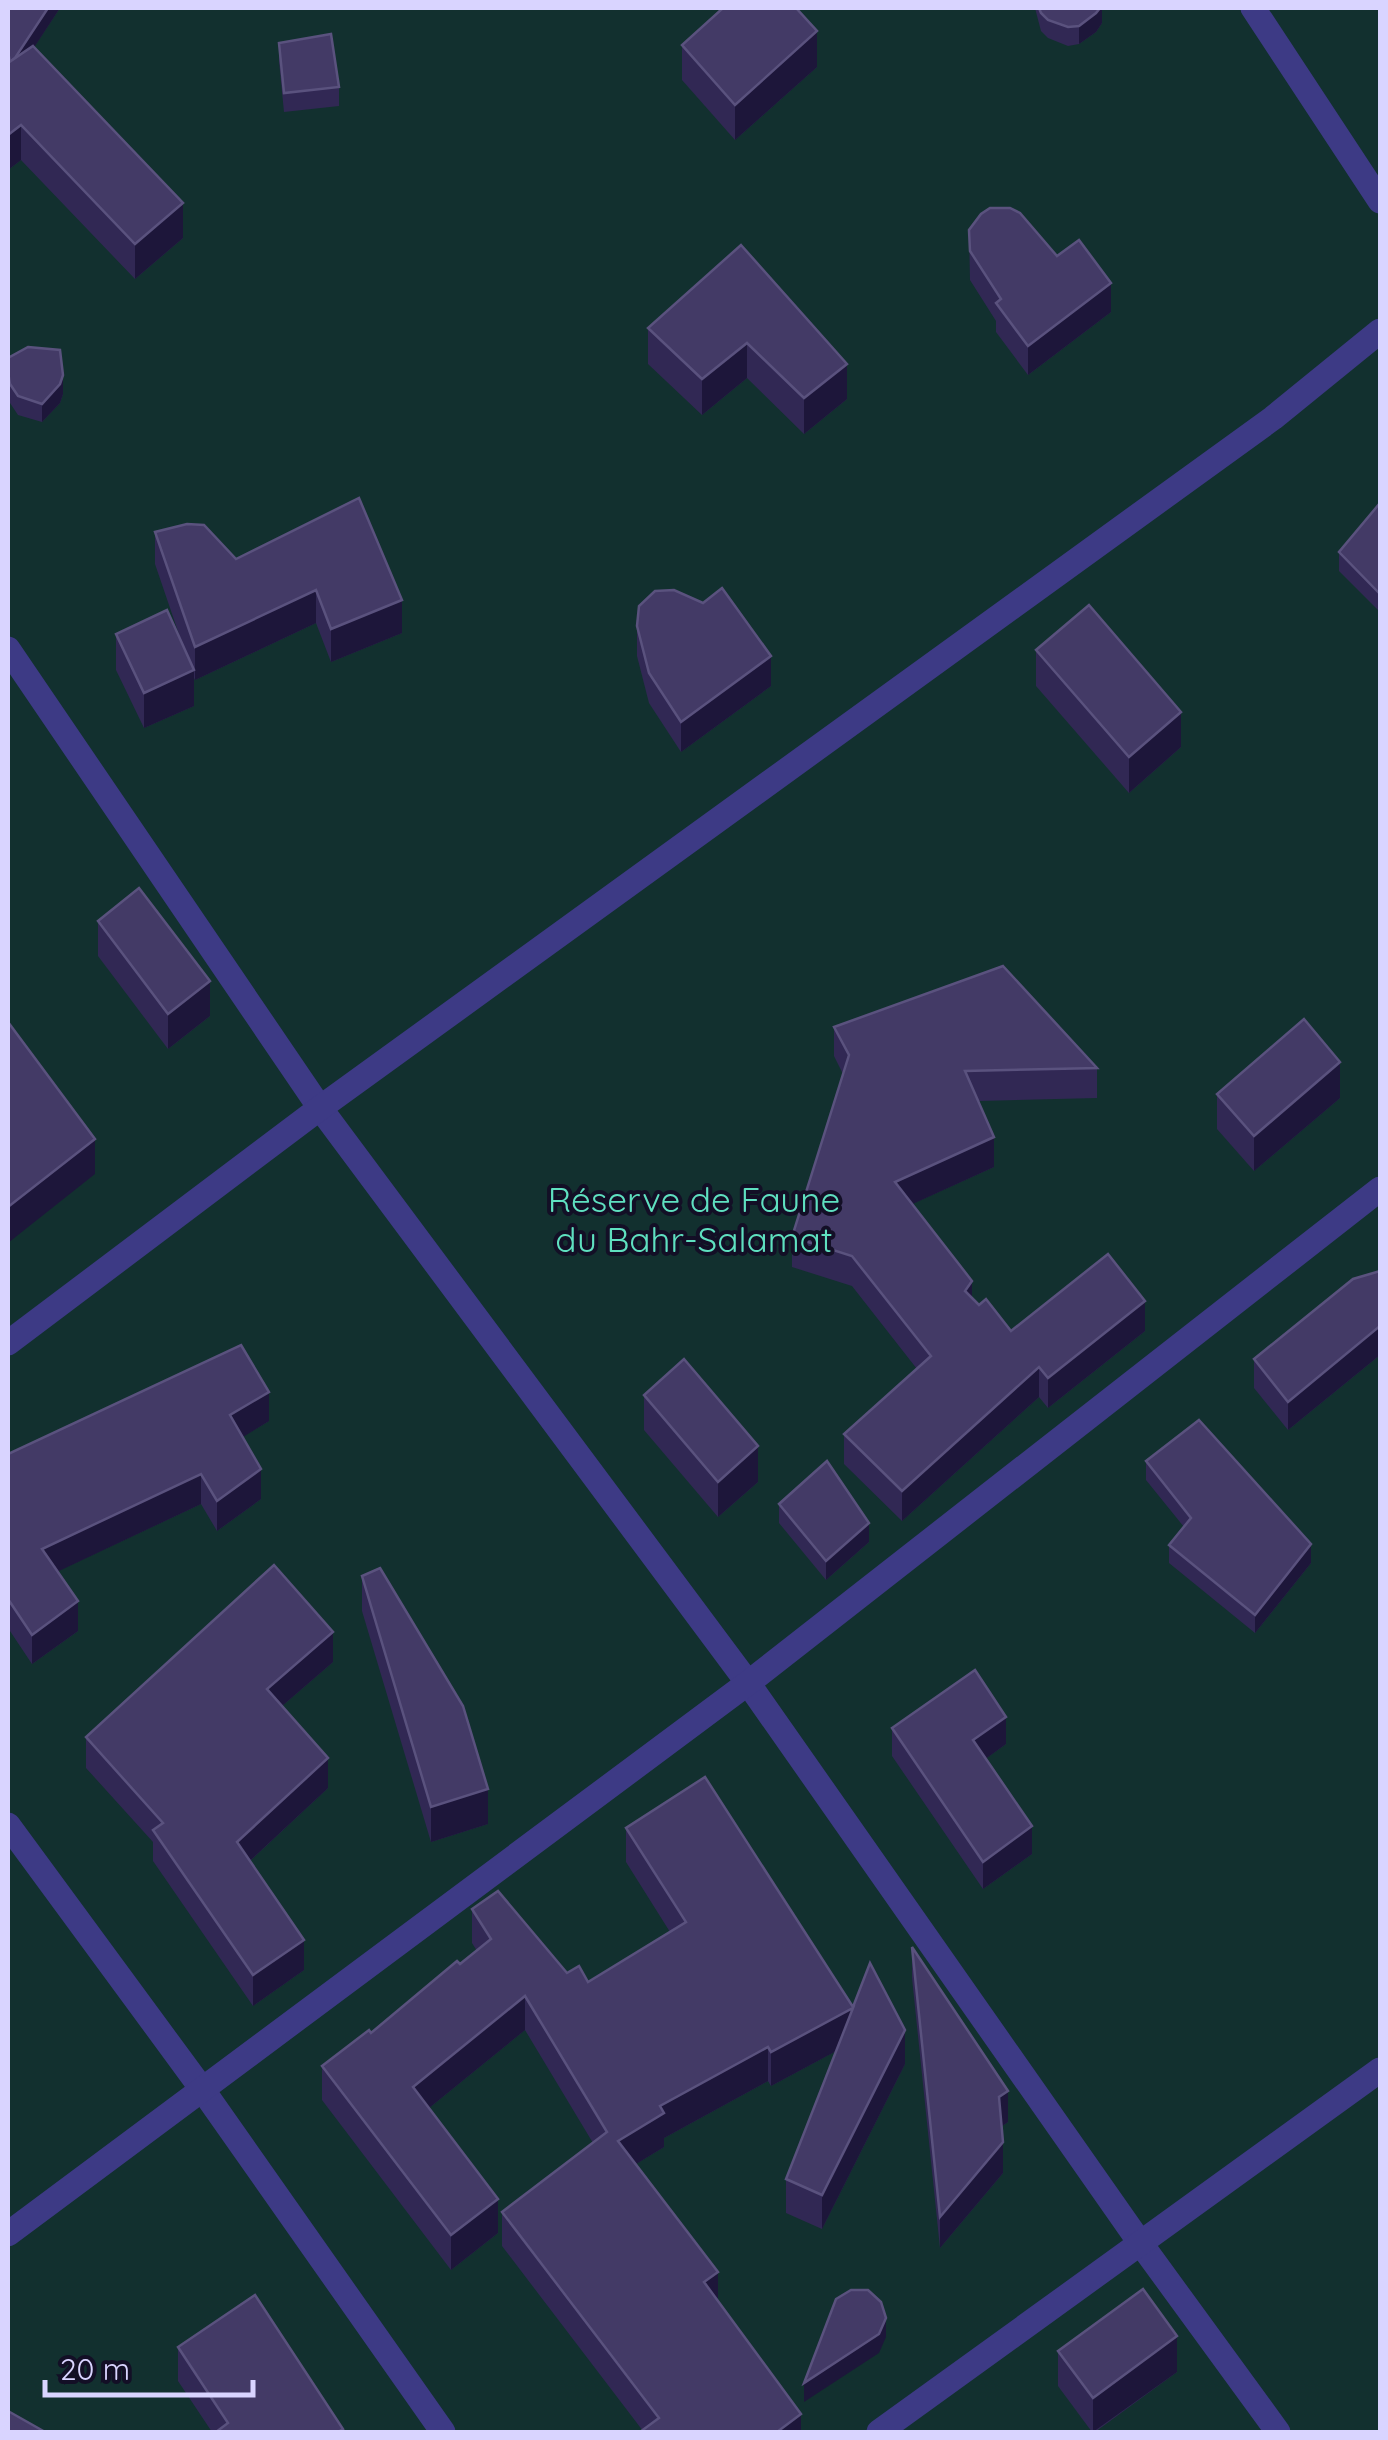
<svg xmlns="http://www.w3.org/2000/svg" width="1388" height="2440" font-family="Quicksand,sans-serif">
	<rect width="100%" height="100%" fill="#130f26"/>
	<rect fill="#12302f" x="8" y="8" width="1372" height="2424"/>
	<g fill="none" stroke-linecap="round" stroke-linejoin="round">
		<g stroke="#3d3a85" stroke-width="25">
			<polyline points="1253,8 1380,201"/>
			<polyline points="8,649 320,1108 748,1683 1141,2244 1278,2432"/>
			<polyline points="8,1343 320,1108 1273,418 1380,331"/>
			<polyline points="8,1825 202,2089 443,2432"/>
			<polyline points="8,2234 748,1683 1380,1189"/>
			<polyline points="879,2432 1380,2070"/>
		</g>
	</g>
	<g fill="#312854">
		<polygon points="8,8 60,8 34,47 183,238 135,279 21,160 8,170"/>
		<polygon points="1035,8 1102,8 1102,23 1096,32 1079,44 1068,46 1048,38 1041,31"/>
		<polygon points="279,43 339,87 339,106 284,112 279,61"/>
		<polygon points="682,45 817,67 735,140 682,80"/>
		<polygon points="969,230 1057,256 1111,312 1028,375 996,332 996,321 970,280"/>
		<polygon points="741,245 847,399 804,434 747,378 702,415 648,364 648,328"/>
		<polygon points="8,358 63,394 60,403 42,422 18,415 10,403 8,390"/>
		<polygon points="359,498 402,633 331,662 316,623 195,680 194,678 194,706 144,728 116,670 116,634 183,646 155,564 155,532 236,559"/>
		<polygon points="1380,503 1380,612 1339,571 1339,552"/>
		<polygon points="637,626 771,686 681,752 649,703 637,656"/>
		<polygon points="1036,650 1181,747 1129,793 1036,686"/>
		<polygon points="98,921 210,1016 168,1049 98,956"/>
		<polygon points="834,1027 1097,1068 1097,1098 978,1101 994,1167 912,1204 972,1298 1011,1331 1145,1331 1048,1408 1039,1397 902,1521 844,1464 844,1434 917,1369 852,1286 792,1267 792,1237 843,1074 834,1056"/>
		<polygon points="1217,1094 1340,1098 1254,1171 1217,1129"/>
		<polygon points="1380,1271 1380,1355 1288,1430 1254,1388 1254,1359"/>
		<polygon points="644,1395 758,1482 718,1517 644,1430"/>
		<polygon points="269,1421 242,1437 261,1499 217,1531 201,1504 58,1571 78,1631 32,1664 8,1628 8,1454"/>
		<polygon points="1146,1461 1311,1563 1255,1633 1169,1563 1169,1545 1184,1527 1146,1480"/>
		<polygon points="779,1504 869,1542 826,1580 779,1523"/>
		<polygon points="362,1576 488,1824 431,1842 362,1611"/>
		<polygon points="333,1662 282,1706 328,1788 250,1861 304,1970 253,2006 153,1861 153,1842 86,1768 86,1737"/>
		<polygon points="892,1728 1006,1744 985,1759 1032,1854 983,1889 892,1756"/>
		<polygon points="626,1828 853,2007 905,2064 822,2229 786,2213 786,2179 836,2051 771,2086 768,2081 664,2138 664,2147 636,2164 718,2301 801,2432 643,2431 502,2246 502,2212 593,2143 525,2030 429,2108 498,2233 451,2270 322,2100 322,2066 371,2033 477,1951 472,1943 472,1909 567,1973 588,1982 670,1932 626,1862"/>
		<polygon points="912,1947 1008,2122 1002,2126 1003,2173 940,2248 912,1978"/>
		<polygon points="178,2347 343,2432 212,2432 178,2381"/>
		<polygon points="1058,2351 1177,2372 1095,2432 1092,2432 1058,2386"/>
	</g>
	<g fill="#1d163a">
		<polygon points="48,8 60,8 10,84 10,65"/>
		<polygon points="1100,8 1102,8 1102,23 1096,32 1079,44 1079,26"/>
		<polygon points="817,31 817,67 735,140 735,105"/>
		<polygon points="21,125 21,160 8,170 8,135"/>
		<polygon points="183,203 183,238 135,279 135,244"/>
		<polygon points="1111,283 1111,312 1028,375 1028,346"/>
		<polygon points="747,343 747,378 702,415 702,379"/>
		<polygon points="847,364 847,399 804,434 804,398"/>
		<polygon points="63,375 63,394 60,403 42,422 42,404"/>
		<polygon points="316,590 316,623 195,680 195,647"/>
		<polygon points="402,600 402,633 331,662 331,629"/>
		<polygon points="771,656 771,686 681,752 681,722"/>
		<polygon points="194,670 194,706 144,728 144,693"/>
		<polygon points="1181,712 1181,747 1129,793 1129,757"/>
		<polygon points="210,981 210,1016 168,1049 168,1014"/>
		<polygon points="1340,1062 1340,1098 1254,1171 1254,1136"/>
		<polygon points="994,1137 994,1167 895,1212 895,1182"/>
		<polygon points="95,1139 95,1174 8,1243 8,1207"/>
		<polygon points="972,1281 972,1311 965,1291"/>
		<polygon points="1145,1301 1145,1331 1048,1408 1048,1378"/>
		<polygon points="1380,1326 1380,1355 1288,1430 1288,1402"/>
		<polygon points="1039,1367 1039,1397 902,1521 902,1491"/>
		<polygon points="269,1392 269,1421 230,1445 230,1415"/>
		<polygon points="758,1446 758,1482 718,1517 718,1482"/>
		<polygon points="261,1469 261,1499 217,1531 217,1501"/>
		<polygon points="201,1474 201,1504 42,1579 42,1549"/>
		<polygon points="869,1523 869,1542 826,1580 826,1561"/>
		<polygon points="1311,1544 1311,1563 1255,1633 1255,1615"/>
		<polygon points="78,1601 78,1631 32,1664 32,1635"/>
		<polygon points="333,1632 333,1662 267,1719 267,1689"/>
		<polygon points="1006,1717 1006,1744 973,1768 973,1740"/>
		<polygon points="328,1758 328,1788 237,1873 237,1842"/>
		<polygon points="488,1789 488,1824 431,1842 431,1807"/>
		<polygon points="1032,1826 1032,1854 983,1889 983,1862"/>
		<polygon points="304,1940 304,1970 253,2006 253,1975"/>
		<polygon points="525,1996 525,2030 413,2121 413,2087"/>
		<polygon points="853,2008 853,2042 771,2086 771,2052"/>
		<polygon points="905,2030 905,2064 822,2229 822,2195"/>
		<polygon points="768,2047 768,2081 664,2138 664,2147 618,2175 618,2141 660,2106"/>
		<polygon points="1008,2091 1008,2122 999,2128 999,2097"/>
		<polygon points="1003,2142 1003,2173 940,2248 940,2217"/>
		<polygon points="498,2199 498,2233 451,2270 451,2235"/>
		<polygon points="718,2272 718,2306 704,2282"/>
		<polygon points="886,2318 886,2337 879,2353 804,2402 804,2383"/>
		<polygon points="1177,2336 1177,2372 1093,2432 1093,2398"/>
		<polygon points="801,2414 801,2432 777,2432"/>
	</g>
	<g fill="#433a66" stroke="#5a527e" stroke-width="2.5">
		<polygon points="8,8 48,8 15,58 10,62 8,52"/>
		<polygon points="723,8 796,8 817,31 735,105 682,45"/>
		<polygon points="1039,8 1100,8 1096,13 1079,26 1068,27 1048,20 1041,13"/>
		<polygon points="331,34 339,87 284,93 279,43"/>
		<polygon points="33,46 183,203 135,244 21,125 8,135 8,63"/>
		<polygon points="990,208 1010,208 1020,213 1057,256 1079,240 1111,283 1028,346 996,303 1001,299 970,251 969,230 981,214"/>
		<polygon points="741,245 847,364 804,398 747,343 702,379 648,328"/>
		<polygon points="28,347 60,350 63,375 60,384 42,404 18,396 10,384 8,372 8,358"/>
		<polygon points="359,498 402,600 331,629 316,590 195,647 155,532 187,524 204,525 236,559"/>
		<polygon points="1380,503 1380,594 1339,552"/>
		<polygon points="722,588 771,656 681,722 649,673 637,626 639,606 655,591 674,590 703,603"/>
		<polygon points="1089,605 1181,712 1129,757 1036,650"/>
		<polygon points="167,610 194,670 144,693 116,634"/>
		<polygon points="139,888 210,981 168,1014 98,921"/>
		<polygon points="1003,966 1097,1068 965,1071 994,1137 895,1182 972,1281 965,1291 979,1305 986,1299 1011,1331 1108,1254 1145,1301 1048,1378 1039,1367 902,1491 844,1434 931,1356 852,1256 792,1237 849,1055 834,1027"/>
		<polygon points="1304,1019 1340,1062 1254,1136 1217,1094"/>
		<polygon points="8,1022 95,1139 8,1207"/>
		<polygon points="1380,1271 1380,1326 1288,1402 1254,1359 1353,1279"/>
		<polygon points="241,1345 269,1392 230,1415 261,1469 217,1501 201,1474 42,1549 78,1601 32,1635 8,1599 8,1454"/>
		<polygon points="684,1359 758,1446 718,1482 644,1395"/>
		<polygon points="1199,1420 1311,1544 1255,1615 1169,1545 1191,1518 1146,1461"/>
		<polygon points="827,1461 869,1523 826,1561 779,1504"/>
		<polygon points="274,1565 333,1632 267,1689 328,1758 237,1842 304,1940 253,1975 153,1830 163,1823 86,1737"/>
		<polygon points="380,1568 463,1706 488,1789 431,1807 362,1576"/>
		<polygon points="975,1670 1006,1717 973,1740 1032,1826 983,1862 892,1728"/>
		<polygon points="705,1777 853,2007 870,1963 905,2030 822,2195 786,2179 853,2008 771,2052 768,2047 660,2106 664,2113 618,2141 718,2272 704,2282 801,2414 777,2432 640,2432 659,2418 502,2212 607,2132 525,1996 413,2087 498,2199 451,2235 322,2066 369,2030 371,2033 457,1961 460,1964 491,1939 472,1909 498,1891 567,1973 579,1966 588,1982 686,1922 626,1828"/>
		<polygon points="912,1947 1008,2091 999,2097 1003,2142 940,2217"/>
		<polygon points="1143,2289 1177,2336 1093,2398 1058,2351"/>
		<polygon points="851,2290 868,2290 881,2302 886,2318 879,2334 804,2383 836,2299"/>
		<polygon points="255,2295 343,2429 338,2432 216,2432 228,2423 178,2347"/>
		<polygon points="8,2411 45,2432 8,2432"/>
	</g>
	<g text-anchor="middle" stroke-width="8" stroke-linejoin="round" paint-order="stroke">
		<g font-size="35" fill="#5fe0c0" stroke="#130f26">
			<text x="694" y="1212">Réserve de Faune<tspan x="694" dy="40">du Bahr-Salamat</tspan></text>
		</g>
	</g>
	<rect width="1388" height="2440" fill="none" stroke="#d9d4ff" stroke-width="20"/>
	<path d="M45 2380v15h208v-15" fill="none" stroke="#d9d4ff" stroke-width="5"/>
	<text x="60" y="2380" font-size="30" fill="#d9d4ff" stroke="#130f26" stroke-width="8" paint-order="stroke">20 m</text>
</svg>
